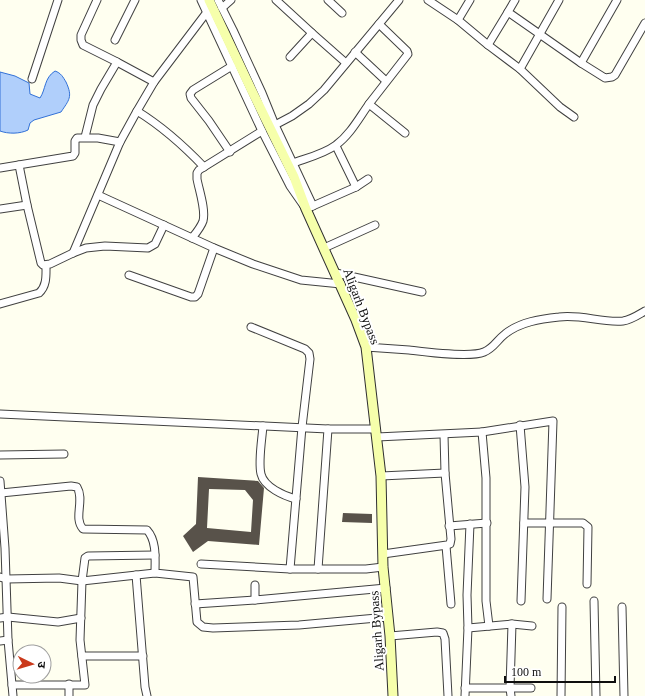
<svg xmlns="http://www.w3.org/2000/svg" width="645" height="696" font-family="'Times New Roman','Noto Sans Devanagari',serif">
	<rect width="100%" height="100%" fill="#fffff0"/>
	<path fill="#b0cffb" stroke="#3271d7" d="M55,71C61,73 63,77 66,82C73,97 69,100 61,112L34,120L30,123L28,130C20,134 8,134 0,131V72L15,76L29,83L30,94L40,98C46,89 44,78 55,71Z"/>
	<g fill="#58524a" fill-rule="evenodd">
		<path d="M198,477L258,481L264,488L259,545L208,541L193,552L183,536L196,524ZM209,489L245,490L253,500L251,532L207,528Z"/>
		<polygon points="343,513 372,514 372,523 342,522"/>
	</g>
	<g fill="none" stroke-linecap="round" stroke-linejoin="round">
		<defs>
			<g id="minor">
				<polyline points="97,0 81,35 81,40 83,45 117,62 154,82"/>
				<polyline points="201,0 262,131 290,186 306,209 356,187 368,179"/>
				<polyline points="218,0 233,30 262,93 275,125 313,206"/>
				<polyline points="276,0 312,33 290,57"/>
				<polyline points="328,0 342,13"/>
				<polyline points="428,0 458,20"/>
				<polyline points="470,0 458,20 488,45 508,12"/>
				<polyline points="515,0 508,12 581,63 605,78 612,77 615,75 645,23"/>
				<polyline points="559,0 520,69 560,107 574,117"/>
				<polyline points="222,8 231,0"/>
				<polyline points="312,33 346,63"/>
				<polyline points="115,40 135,0"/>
				<polyline points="488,45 520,69"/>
				<polyline points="355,52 386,81"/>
				<polyline points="581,63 617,0"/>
				<polyline points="32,79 58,0"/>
				<polyline points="369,104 408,54 407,51 379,24"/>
				<path d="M137,111C163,127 183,145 204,167"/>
				<polyline points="275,125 292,116 309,104 324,90 399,0"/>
				<polyline points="85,137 93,105 101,89 117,62"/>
				<polyline points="336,146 356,187"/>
				<polyline points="230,152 209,121 191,98 190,94 193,90 232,66"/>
				<path d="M293,163C307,158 324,154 336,145C350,135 359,118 369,104L405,133"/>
				<polyline points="19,165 27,205 41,263 43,265 50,264 73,253 86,248 105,246 148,248 155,244 164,225"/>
				<polyline points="0,168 73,156 75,153 75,141 77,138 98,138 120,142"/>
				<polyline points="98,195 214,248 253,264 301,280 341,284"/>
				<polyline points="0,209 27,205"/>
				<path d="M192,238C196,233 201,227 203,221C206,210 199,190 197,179V173L199,170L262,131"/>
				<polyline points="324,248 375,225"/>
				<polyline points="73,253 120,142 137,111 154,82 207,12"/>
				<polyline points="336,273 422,292"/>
				<polyline points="129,275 191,297 195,297 198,294 214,248"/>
				<path d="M0,304L39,293C47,286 46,275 46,266"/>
				<path d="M366,347C380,348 394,349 409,350C426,352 470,358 484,352C494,348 497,340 505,334C520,322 540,319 559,317C581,314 602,323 623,321C631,320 638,315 645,311"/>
				<polyline points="0,414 328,429 376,429"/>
				<polyline points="520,425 525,487 521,601"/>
				<path d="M263,426C262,439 258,462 261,474C264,487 284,496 296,499"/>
				<polyline points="482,432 553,421 547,599"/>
				<polyline points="377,437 482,432 486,478 486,601 489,626"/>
				<polyline points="0,455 64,454"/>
				<polyline points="381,476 445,473"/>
				<polyline points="0,481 5,548 8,640 13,696"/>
				<path d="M1,493L71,486L77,487C85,500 73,518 83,529L147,530C157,541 155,559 155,573L193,577L197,622L203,627L213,628L299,625L388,617"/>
				<polyline points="524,523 583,523 588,527 587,584"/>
				<polyline points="449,526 487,523"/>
				<polyline points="446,546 451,604"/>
				<polyline points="383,554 447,545 450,544 451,539 445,473 444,435"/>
				<polyline points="201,564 290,569 302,427 310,359 309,353 305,349 251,327"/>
				<polyline points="290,569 366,569 383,567"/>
				<polyline points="318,569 328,429"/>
				<polyline points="136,575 145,687 147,696"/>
				<polyline points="0,577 7,579 59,578 82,581 155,573"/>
				<polyline points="255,585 255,600 386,588"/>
				<polyline points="594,601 596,696"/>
				<polyline points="195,604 255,600"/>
				<polyline points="622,607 624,696"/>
				<polyline points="0,618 8,617 58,622 81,618"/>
				<polyline points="468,628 512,624 532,626"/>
				<polyline points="390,636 437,632 443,633 445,639 448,696"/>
				<polyline points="0,641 8,640"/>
				<polyline points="82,656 143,656"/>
				<polyline points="69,684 69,696"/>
				<polyline points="12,685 85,685 80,640 82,581 85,558 88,556 155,555"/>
				<polyline points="465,688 531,688"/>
				<polyline points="465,696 468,628 467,595 470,524"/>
				<polyline points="511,696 510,688 512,624"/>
				<polyline points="561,696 562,607"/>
			</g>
			<polyline id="secondary" points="209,0 251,89 294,177 306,209 356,320 366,347 381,476 383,567 390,636 393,696"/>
		</defs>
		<use href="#minor" stroke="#414141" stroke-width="9"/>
		<use href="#secondary" stroke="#303030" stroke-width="11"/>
		<use href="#minor" stroke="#fff" stroke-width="7"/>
		<use href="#secondary" stroke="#f6ffab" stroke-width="9"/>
	</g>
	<g text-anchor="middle" stroke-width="4" stroke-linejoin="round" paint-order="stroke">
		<g font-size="13" fill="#0e0e0e" stroke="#fff">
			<text transform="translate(362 306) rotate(69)" y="5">Aligarh Bypass</text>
			<text transform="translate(376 631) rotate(-94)" y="5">Aligarh Bypass</text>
		</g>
	</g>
	<g transform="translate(32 664) rotate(95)"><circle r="19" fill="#ffffff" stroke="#9f9f9f"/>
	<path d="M0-3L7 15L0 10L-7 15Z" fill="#ca391b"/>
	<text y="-6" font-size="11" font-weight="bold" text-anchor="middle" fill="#0e0e0e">उ</text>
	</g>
	<path d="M505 676v6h110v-6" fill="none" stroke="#0e0e0e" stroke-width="2"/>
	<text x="511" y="676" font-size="12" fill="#0e0e0e" stroke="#ffffff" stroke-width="3" paint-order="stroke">100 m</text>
</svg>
